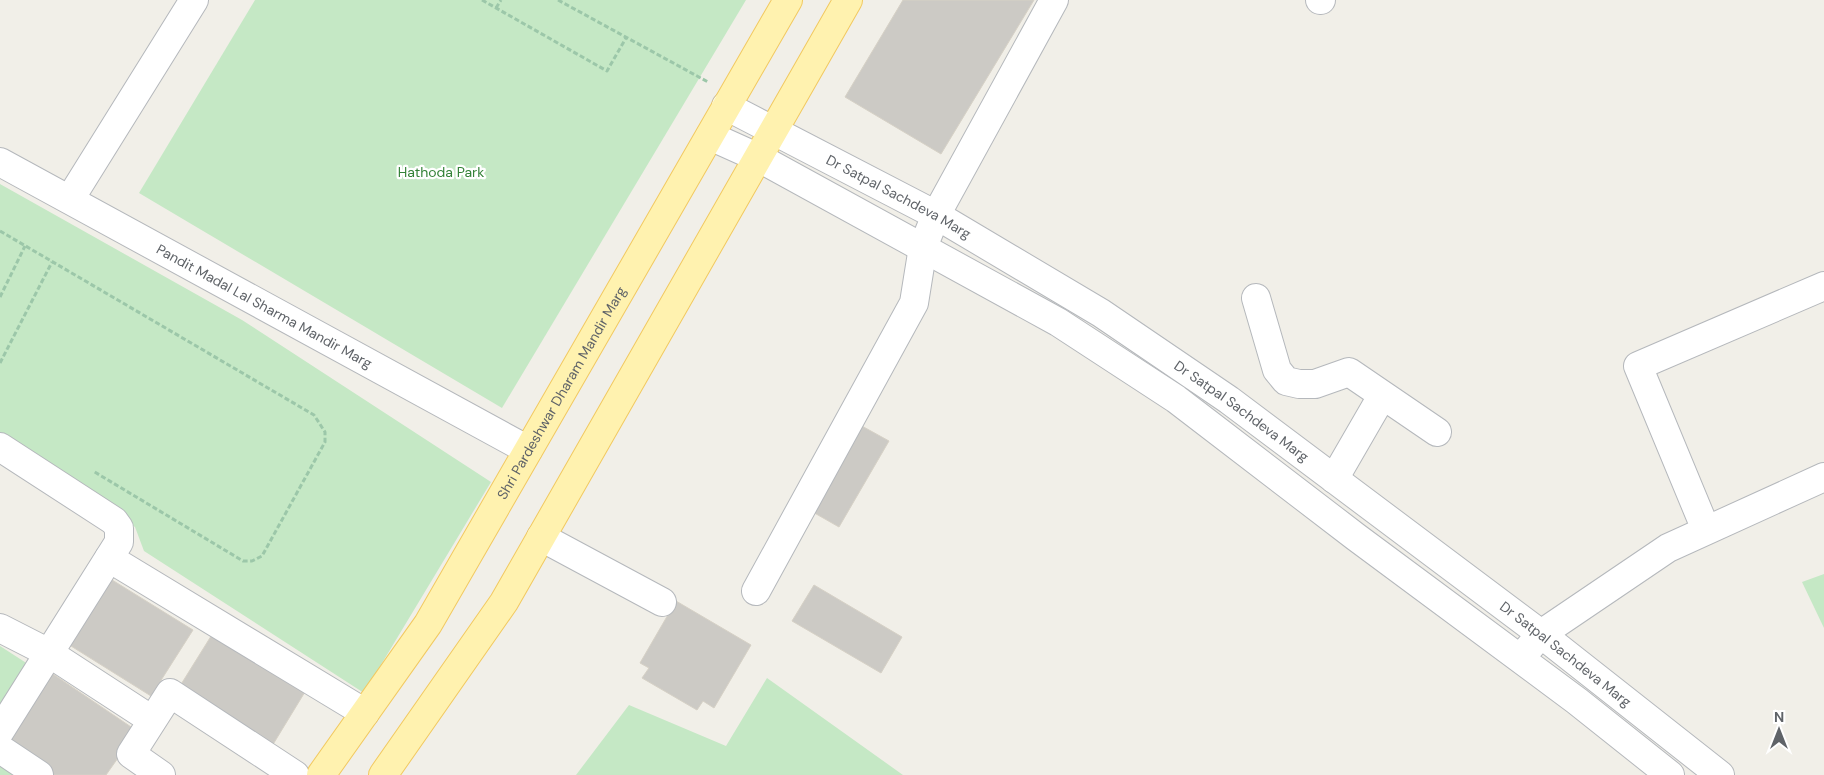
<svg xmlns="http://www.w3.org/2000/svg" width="1824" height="775" font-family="'DM Sans',sans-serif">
	<rect width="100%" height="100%" fill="#f1efe8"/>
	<g fill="#c5e8c5">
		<polygon points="255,0 746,0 502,408 139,193"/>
		<polygon points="0,184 242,320 491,482 364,693 144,551 135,527 0,433"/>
		<polygon points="1824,574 1824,628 1802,582"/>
		<polygon points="0,646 48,677 29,775 0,775"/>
		<polygon points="767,678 903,775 576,775 629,705 726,746"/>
	</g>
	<g fill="#cccac5" stroke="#d6d1c6">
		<polygon points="903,0 1034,0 941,154 845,97"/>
		<polygon points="860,425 889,441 839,527 811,511"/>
		<polygon points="104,575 193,630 151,696 63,641"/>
		<polygon points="814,585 902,637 881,673 792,621"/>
		<polygon points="676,601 751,645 714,708 703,701 697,710 642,678 649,668 640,663"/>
		<polygon points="218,625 311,682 269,751 175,694"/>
		<polygon points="47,670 137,731 106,775 50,775 0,741"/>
	</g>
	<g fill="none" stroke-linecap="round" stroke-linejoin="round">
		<defs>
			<g id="minor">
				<polyline points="1320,0 1321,0"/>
				<path id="s1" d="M726,106L936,215L1101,313L1229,400L1541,634L1720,775"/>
				<polyline points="710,136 759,158 1058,322 1176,399 1356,537 1577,701 1670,775"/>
				<path id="s2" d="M0,162L528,450"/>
				<polyline points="70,199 194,0"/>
				<polyline points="1256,298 1277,370 1286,381 1299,384 1315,384 1349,372 1437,432"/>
				<polyline points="0,447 114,521 119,528 119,542 0,731"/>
				<polyline points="1334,479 1382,396"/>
				<polyline points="1706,530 1638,366 1824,286"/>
				<polyline points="541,537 662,602"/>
				<polyline points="109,558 365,713"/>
				<polyline points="756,591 914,303 923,247 936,215 1054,0"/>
				<polyline points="0,628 49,653 152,720"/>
				<polyline points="1529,648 1541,634 1668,548 1824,477"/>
				<polyline points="0,749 39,775"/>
				<polyline points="161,775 131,754 170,693 295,775"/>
			</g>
			<g id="major">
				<path id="s3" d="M321,775L428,624L788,0"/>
				<polyline points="383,775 504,602 848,0"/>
			</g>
		</defs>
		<use href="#minor" stroke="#b5b8bc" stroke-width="30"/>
		<use href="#major" stroke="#f2c960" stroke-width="30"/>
		<g stroke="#9cc7a9" stroke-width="3" stroke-dasharray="5 2.5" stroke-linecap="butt">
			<polyline points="482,0 607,71 626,38"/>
			<polyline points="558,0 708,82"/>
			<polyline points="496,8 501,0"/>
			<polyline points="0,231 314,415 325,432 325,442 262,556 252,561 243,561 93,471"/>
			<polyline points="0,297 25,246"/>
			<polyline points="0,363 52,262"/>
		</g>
		<use href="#minor" stroke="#fff" stroke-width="28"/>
		<use href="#major" stroke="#fff2af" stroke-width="28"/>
	</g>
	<g text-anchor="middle" stroke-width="4.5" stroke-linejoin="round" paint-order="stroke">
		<g font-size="14" fill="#348238" stroke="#fff">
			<text x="441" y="177">Hathoda Park</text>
		</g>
		<g font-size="14" fill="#5f6368" stroke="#fff">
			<text dy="5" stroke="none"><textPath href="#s1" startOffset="195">Dr Satpal Sachdeva Marg</textPath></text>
			<text dy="5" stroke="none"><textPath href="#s2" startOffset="301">Pandit Madal Lal Sharma Mandir Marg</textPath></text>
			<text dy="5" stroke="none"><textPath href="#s3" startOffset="452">Shri Pardeshwar Dharam Mandir Marg</textPath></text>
			<text dy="5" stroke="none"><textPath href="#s1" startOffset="600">Dr Satpal Sachdeva Marg</textPath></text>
			<text dy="5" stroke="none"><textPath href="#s1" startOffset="1005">Dr Satpal Sachdeva Marg</textPath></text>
		</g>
	</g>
	<g transform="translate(1779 730)" stroke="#ffffff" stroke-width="4" paint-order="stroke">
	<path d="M0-4L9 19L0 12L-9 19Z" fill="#5f6368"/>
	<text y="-8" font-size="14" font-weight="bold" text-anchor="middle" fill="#5f6368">N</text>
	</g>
</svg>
